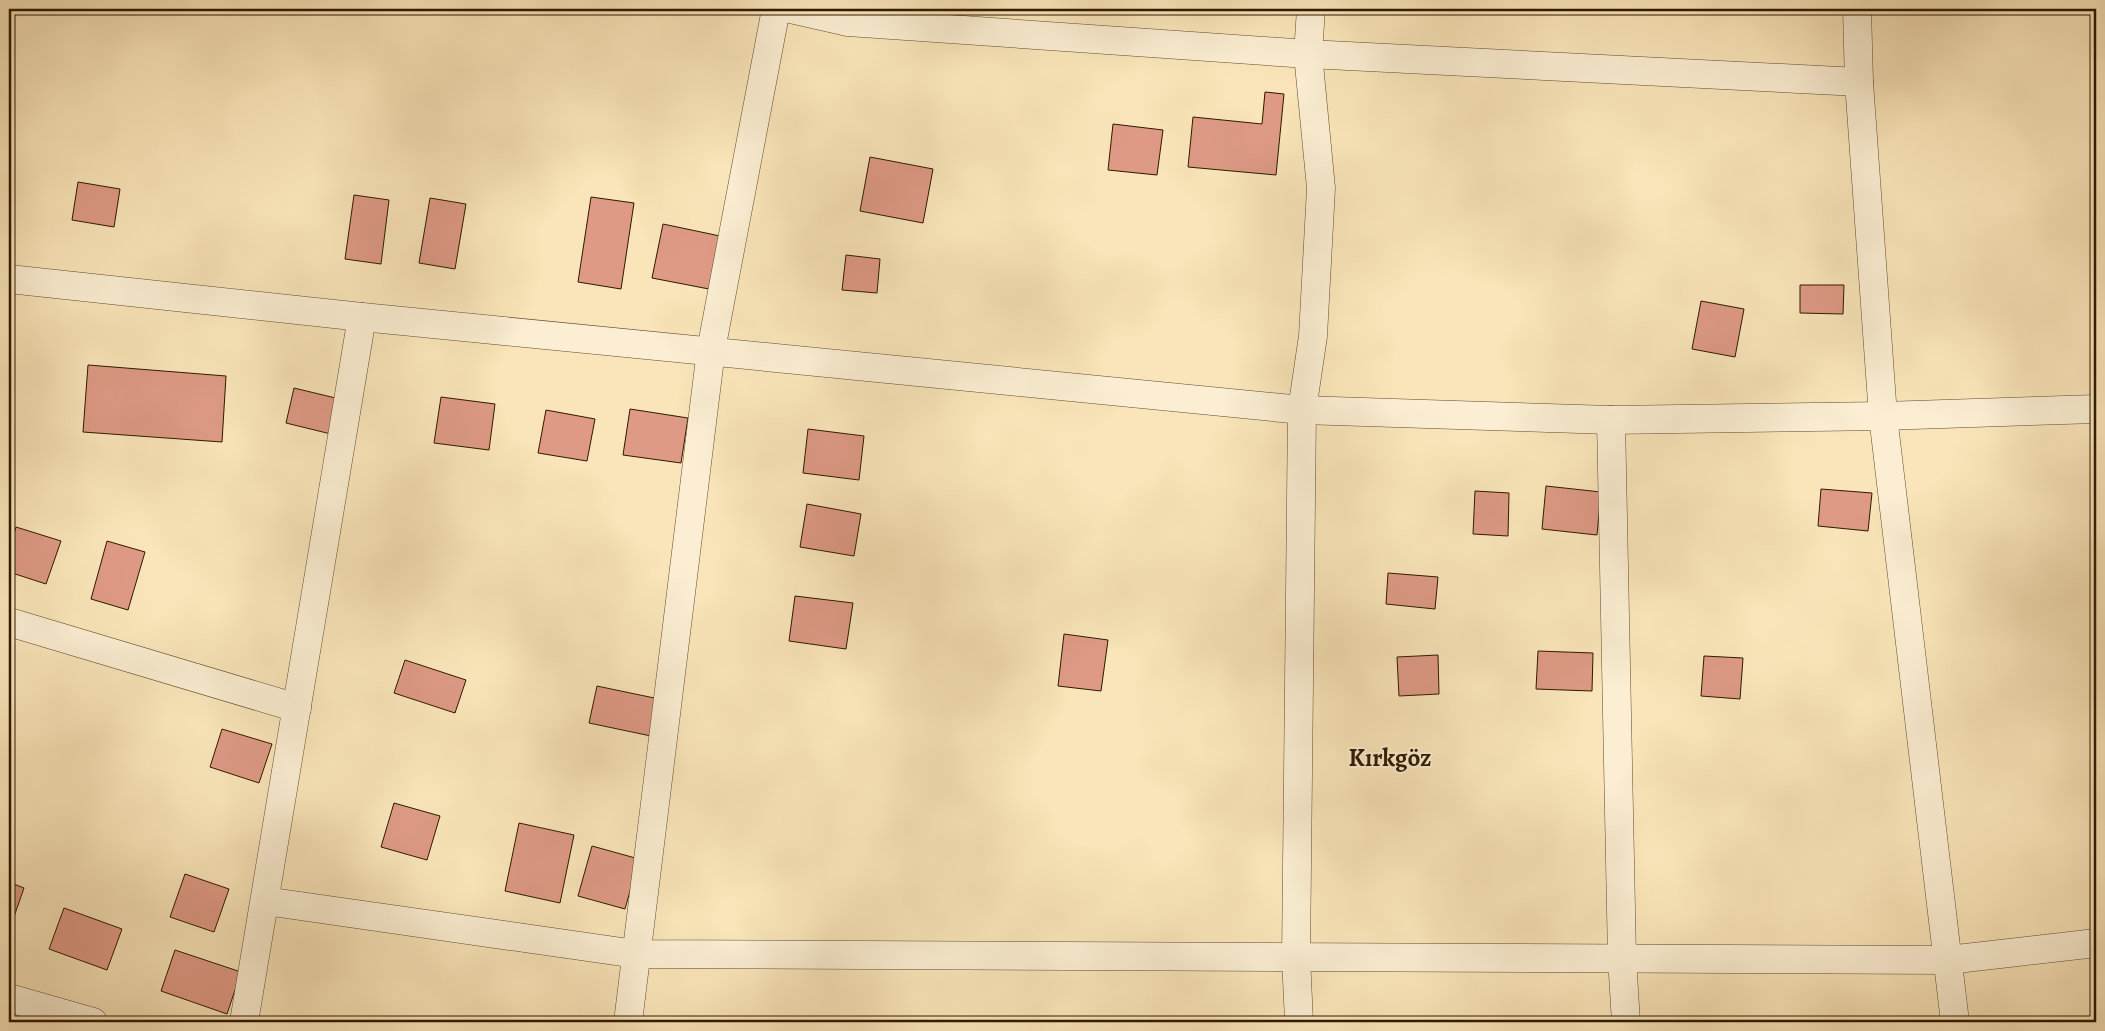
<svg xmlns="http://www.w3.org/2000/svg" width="2105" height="1031" font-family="Alegreya,serif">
	<rect width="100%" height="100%" fill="#f9e5b9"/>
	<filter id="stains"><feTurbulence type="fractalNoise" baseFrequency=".004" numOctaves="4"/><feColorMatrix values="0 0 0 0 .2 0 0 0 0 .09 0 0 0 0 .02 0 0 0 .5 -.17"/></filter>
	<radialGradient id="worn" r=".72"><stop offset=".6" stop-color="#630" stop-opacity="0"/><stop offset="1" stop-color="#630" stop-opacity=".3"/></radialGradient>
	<g fill="#de9a85" stroke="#2e1801">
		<polygon points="1265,92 1284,94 1276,175 1188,167 1193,117 1262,124"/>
		<polygon points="1113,124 1163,130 1157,175 1108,170"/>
		<polygon points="870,157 933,169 923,223 860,211"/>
		<polygon points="78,182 120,189 114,227 72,220"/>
		<polygon points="354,195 389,200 381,264 345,259"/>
		<polygon points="591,197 634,203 621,289 578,282"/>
		<polygon points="430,198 466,204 455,269 419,263"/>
		<polygon points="663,224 720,236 709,289 652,278"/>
		<polygon points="846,255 880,259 877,293 842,290"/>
		<polygon points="1800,285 1844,285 1843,314 1800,313"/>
		<polygon points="1701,301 1744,309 1735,357 1692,349"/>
		<polygon points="88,365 226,376 222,442 83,432"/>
		<polygon points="294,388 344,400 335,435 286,423"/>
		<polygon points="441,397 495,404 489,450 434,443"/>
		<polygon points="630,409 688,418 681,463 623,455"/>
		<polygon points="546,410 595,419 587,461 538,453"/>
		<polygon points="808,429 864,436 859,480 803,473"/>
		<polygon points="1546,486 1601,492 1597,535 1542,529"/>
		<polygon points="1821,489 1872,493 1868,531 1818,526"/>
		<polygon points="1475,491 1509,493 1508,536 1473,534"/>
		<polygon points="807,504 861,514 854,556 800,547"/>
		<polygon points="16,527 61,541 46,584 9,572 9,550"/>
		<polygon points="107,541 145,552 128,610 91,599"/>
		<polygon points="1388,573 1438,577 1435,609 1386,604"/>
		<polygon points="795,596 853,603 846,649 789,641"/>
		<polygon points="1064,634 1108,640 1101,691 1058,686"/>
		<polygon points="1538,651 1593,653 1592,691 1536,689"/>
		<polygon points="1438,655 1439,694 1399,696 1397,657"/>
		<polygon points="1704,656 1743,658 1740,699 1701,696"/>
		<polygon points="405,660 466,680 455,713 394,693"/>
		<polygon points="597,686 659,699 651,736 589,723"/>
		<polygon points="222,729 272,744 259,783 210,767"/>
		<polygon points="394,803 440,816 427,860 381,847"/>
		<polygon points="519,823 574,835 560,903 505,891"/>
		<polygon points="592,846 639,859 625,909 578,896"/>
		<polygon points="185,874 229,889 214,932 170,917"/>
		<polygon points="9,882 24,888 9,931"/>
		<polygon points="64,908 122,929 107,970 49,949"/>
		<polygon points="175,950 241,972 227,1014 161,991"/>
	</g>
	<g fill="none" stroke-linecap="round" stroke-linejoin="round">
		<defs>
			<g id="minor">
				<polyline points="791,9 848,22 1308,54 1859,82"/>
				<polyline points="1857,9 1859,82 1883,416 1955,1022"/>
				<polyline points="9,279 362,317 1302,410 1611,420 1883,416 2096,409"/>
				<polyline points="1611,420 1622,958 1626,1022"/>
				<polyline points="9,622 297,708"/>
				<polyline points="265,901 636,954 1948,960 2096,943"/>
				<polyline points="9,998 93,1022"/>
				<polyline points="244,1022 362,317"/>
				<polyline points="628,1022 711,350 776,9"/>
				<polyline points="1299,1022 1296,957 1302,410 1313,336 1321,188 1308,54 1311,9"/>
			</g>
		</defs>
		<use href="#minor" stroke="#614b2f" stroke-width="29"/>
		<use href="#minor" stroke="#fbeed2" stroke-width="28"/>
	</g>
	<g text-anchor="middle" stroke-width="4" stroke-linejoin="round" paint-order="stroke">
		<g font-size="25" font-weight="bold" fill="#2e1801" stroke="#fbeed2">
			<text x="1390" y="766">Kırkgöz</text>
		</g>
	</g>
	<rect width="2105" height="1031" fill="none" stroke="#f9e5b9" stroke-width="30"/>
	<rect x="10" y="10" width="2085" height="1011" fill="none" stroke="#2e1801" stroke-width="2.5"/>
	<rect x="15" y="15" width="2075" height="1001" fill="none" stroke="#2e1801"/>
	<rect width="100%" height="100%" filter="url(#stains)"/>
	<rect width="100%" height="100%" fill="url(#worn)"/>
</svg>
